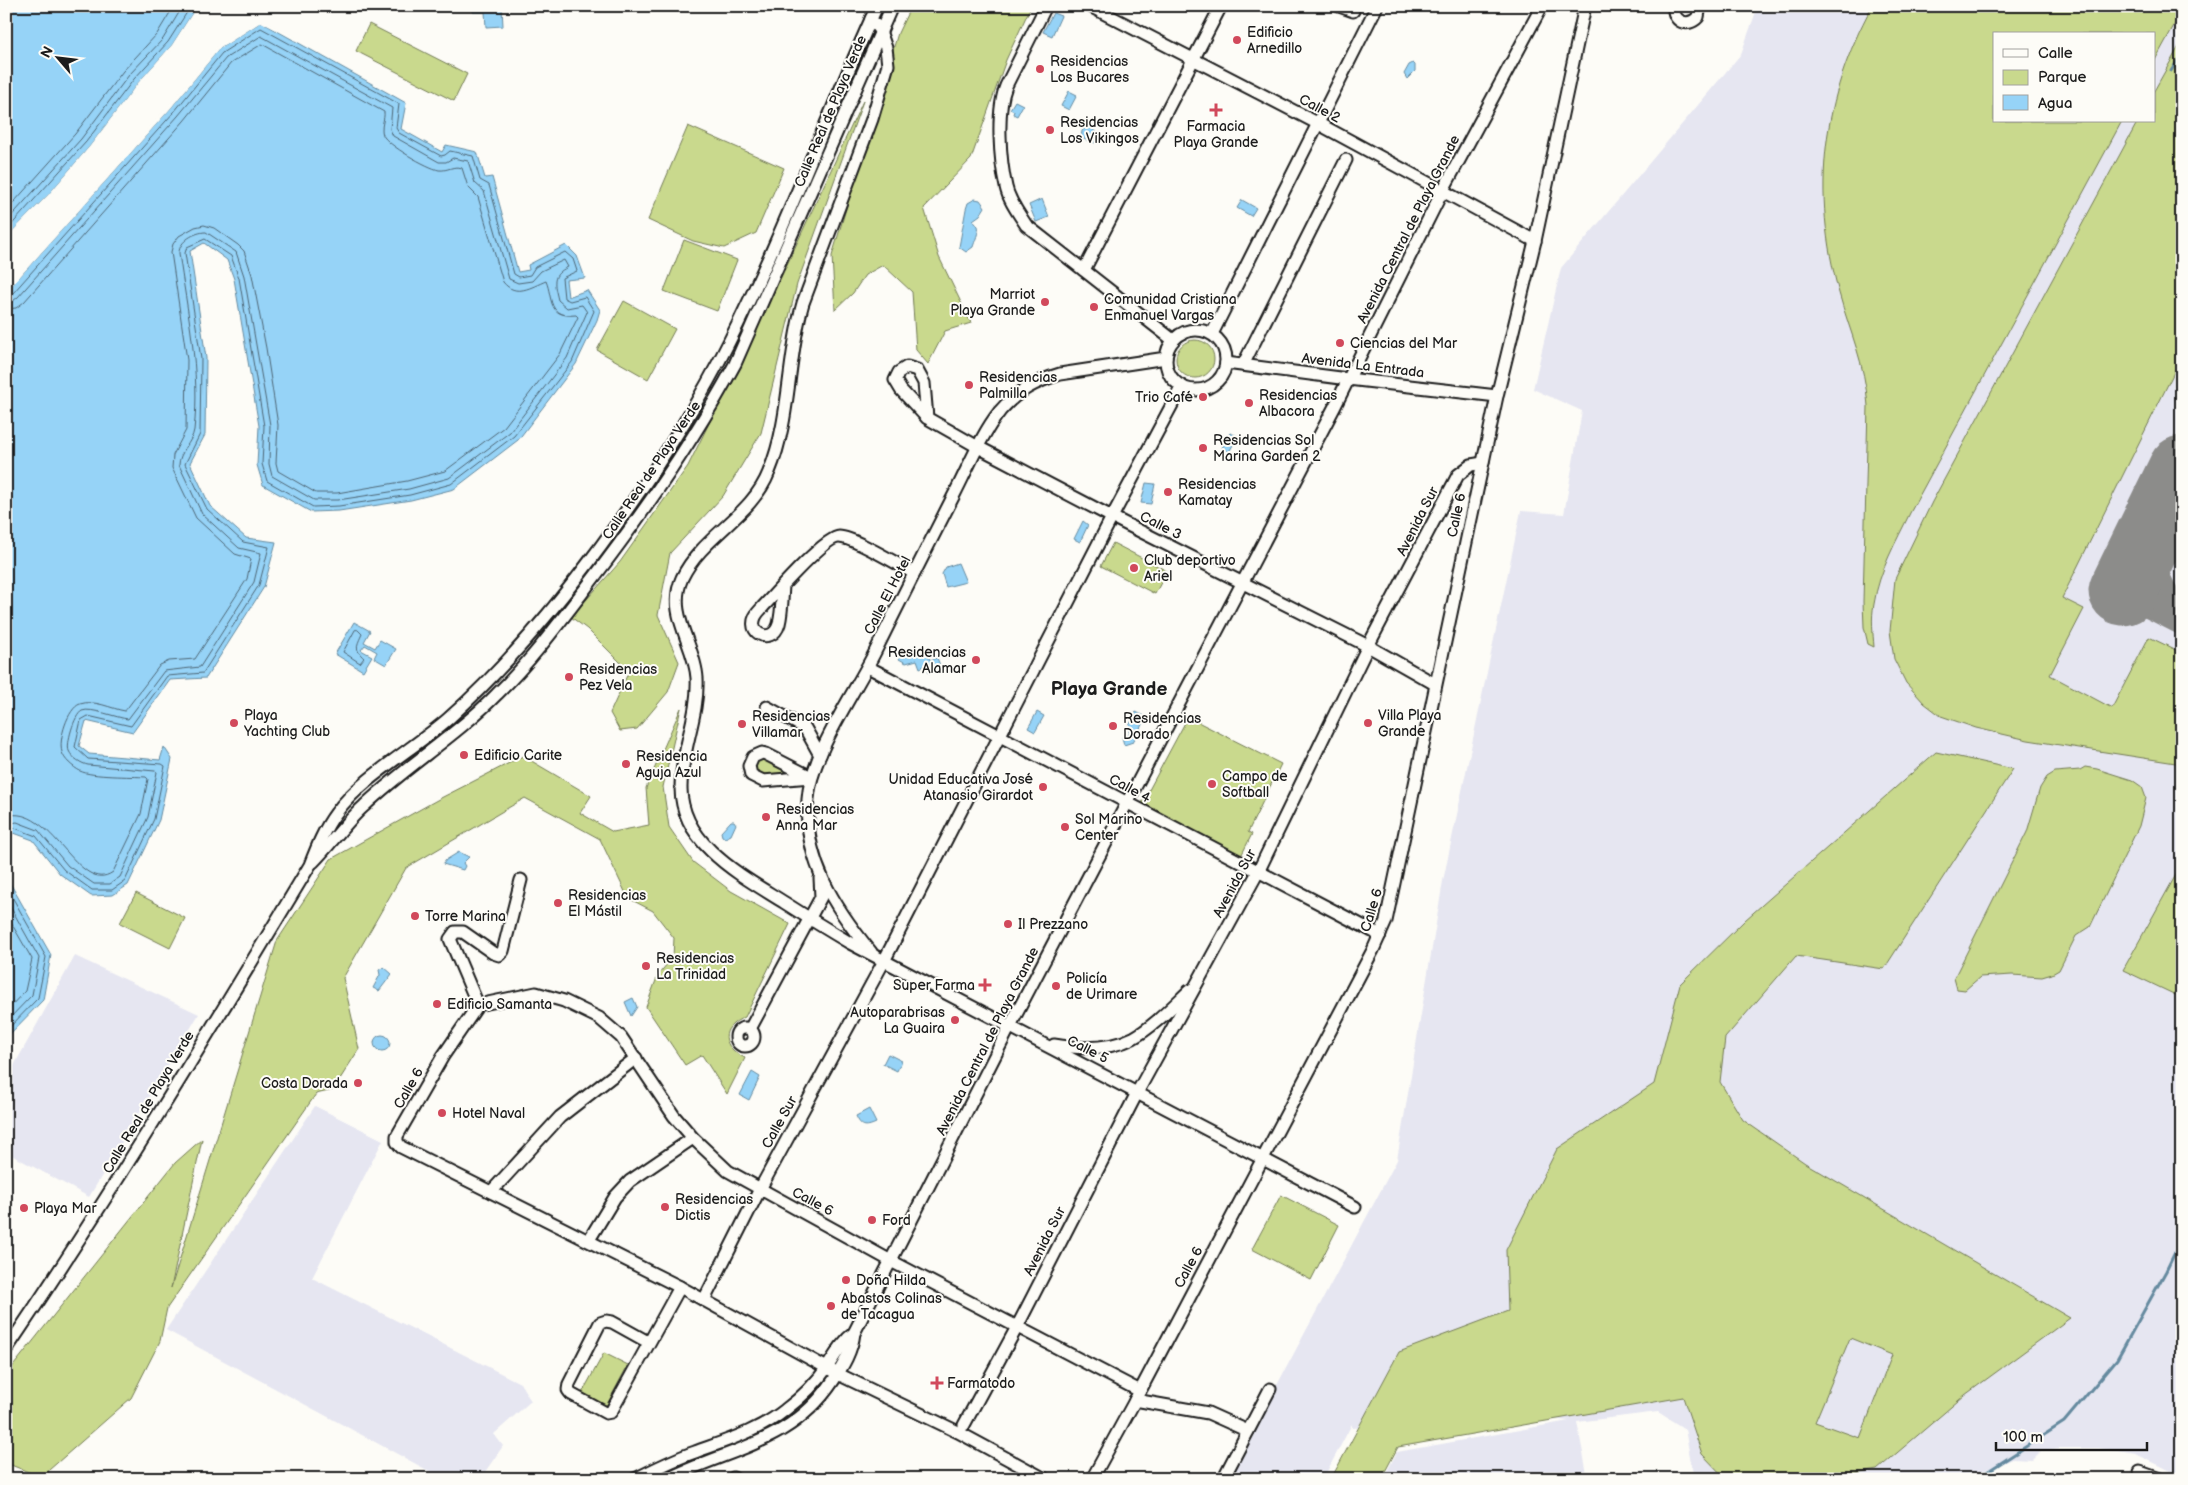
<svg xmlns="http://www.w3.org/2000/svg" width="2188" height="1485" font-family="'Balsamiq Sans',sans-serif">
	<rect width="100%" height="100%" fill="#fdfcf7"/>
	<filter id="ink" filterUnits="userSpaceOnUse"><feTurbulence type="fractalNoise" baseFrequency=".02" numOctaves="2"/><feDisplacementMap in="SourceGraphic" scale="10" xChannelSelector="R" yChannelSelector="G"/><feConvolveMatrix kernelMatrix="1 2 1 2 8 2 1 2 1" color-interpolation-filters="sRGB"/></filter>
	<g filter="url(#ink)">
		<g fill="#e6e6f1" fill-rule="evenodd">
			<path d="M1758,6H2182V1474L2171,1471L2136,1454L2098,1448H2058L2041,1451L2032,1460L2013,1459L1963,1479H1694L1685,1429L1658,1412L1577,1422L1588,1479H1383L1397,1452L1569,1421L1520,1416L1352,1428V1424L1323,1479H1227L1397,1160L1443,881L1521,511L1564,514L1582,411L1533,389L1561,268L1741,54ZM1994,34H2154V121H1994Z"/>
			<polygon points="75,956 199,1014 89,1197 6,1152 6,1080"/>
			<polygon points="315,1106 383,1140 312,1278 520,1383 531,1401 494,1434 503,1446 480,1479 444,1479 166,1330"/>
		</g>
		<g fill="#c9d98d" stroke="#727a54" fill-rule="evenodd">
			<polygon points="911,6 1031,6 1006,60 971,159 924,208 939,257 971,323 945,331 928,364 916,350 912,292 883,265 865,275 853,293 835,310 832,256 898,33"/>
			<path d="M1872,6H2182V11L2154,62V34H1994V121H2122L1910,513C1896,542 1879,571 1874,604C1871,618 1873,633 1874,647L1868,644L1864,627L1863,602L1868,406C1865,363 1850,333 1839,293C1811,192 1822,98 1872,6Z"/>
			<polygon points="369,24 467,74 454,101 356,51"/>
			<polygon points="2182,41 2182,356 2062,598 2084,609 2050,675 2112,708 2149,637 2182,653 2182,764 2028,740 1976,728 1941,716 1924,703 1906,683 1894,659 1890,631 1895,579 1932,502 2138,121 2154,121 2154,91"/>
			<polygon points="863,101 797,284 761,433 723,496 670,553 658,615 679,662 668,692 637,729 620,731 610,713 629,671 587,629 571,617 620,562 688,466 784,271"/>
			<polygon points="688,126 784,168 756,233 724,248 693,241 648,220"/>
			<polygon points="684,240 737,260 717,311 664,291"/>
			<polygon points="624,301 675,329 648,379 597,350"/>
			<circle cx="1195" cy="359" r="19"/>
			<polygon points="1113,543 1167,571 1155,594 1101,566"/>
			<path d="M681,708L663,787L669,827L693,862L731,891L790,924L745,1017C718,1028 722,1047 745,1058L727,1094L702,1055L685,1065L646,1007L658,975L673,957L674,938L653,911L628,898L600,839L525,798L406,868L343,978L359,1049L333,1090L316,1094L167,1308L160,1341L131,1398L49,1470L46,1479L6,1463V1375L175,1163L202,1139L171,1288L277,941L331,859L437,800L523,756L591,796L580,813L613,832L649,825L646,788Z"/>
			<polygon points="1188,717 1281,764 1248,832 1252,834 1241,856 1142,803"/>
			<path d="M1936,752L2013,769L1884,969L1796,956L1725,1038L1720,1082L1743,1120L1805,1163L2070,1318L1965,1395L1877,1470L1826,1479H1726L1702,1454L1683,1397L1398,1447L1381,1479H1331L1399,1352L1508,1311L1506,1250L1557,1149L1654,1084L1680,984L1745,920ZM1850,1338L1892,1355L1860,1438L1815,1422Z"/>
			<polygon points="761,757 788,768 787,771 765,778 756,771 755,765"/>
			<polygon points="2085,767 2097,769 2132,780 2142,787 2146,798 2139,826 2090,927 2076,936 2059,970 2052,974 2042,977 2012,975 1980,977 1965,990 1957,989 1954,978 2027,832 2040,788 2047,777 2055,772 2080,770"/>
			<polygon points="2182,864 2182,998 2123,970"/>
			<polygon points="136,893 185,918 170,948 120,923"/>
			<polygon points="1281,1195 1339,1225 1311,1280 1252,1249"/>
			<polygon points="604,1353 628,1365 606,1406 582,1393"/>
		</g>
		<g fill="#96d3f7" stroke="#658a9f">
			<polygon points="6,6 197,6 172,45 138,83 90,146 49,194 6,238"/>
			<polygon points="473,6 502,7 503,26 486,27 485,12 473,12"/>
			<polygon points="1053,13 1061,16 1052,36 1043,32"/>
			<polygon points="261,22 406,103 401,129 442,152 446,145 477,152 485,178 492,177 518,272 529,270 528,265 566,245 577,256 585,278 566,280 568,297 587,290 600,310 597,320 576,364 518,440 454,489 411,500 339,511 311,512 263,485 257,465 259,426 234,279 227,260 204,243 190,251 206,358 205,435 190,463 210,506 246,538 276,542 264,587 206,678 170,680 133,732 86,721 79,746 89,754 160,760 164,747 172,759 159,820 128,885 113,895 91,896 60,874 33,840 14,833 6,840 6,292 170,109 219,49"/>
			<polygon points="1413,63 1415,65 1415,71 1407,79 1404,74 1409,65"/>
			<polygon points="1069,91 1077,95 1069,110 1061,106"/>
			<polygon points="1015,101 1023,105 1017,116 1013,114 1014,111 1010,109"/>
			<polygon points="1086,127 1091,128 1099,135 1095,143 1081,138 1082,131"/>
			<path d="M975,199L980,200L985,207L980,215L973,220C974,222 976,224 978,226C980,230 974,243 973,247L966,252L959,247L966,209L968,203Z"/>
			<polygon points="1042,199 1049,217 1036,222 1029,205"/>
			<polygon points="1242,200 1256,208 1251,216 1237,208"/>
			<polygon points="1230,433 1238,436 1229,452 1222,448"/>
			<polygon points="1146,483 1155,484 1151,504 1141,503"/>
			<polygon points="1083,521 1088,525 1080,542 1074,539"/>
			<polygon points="958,563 966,582 946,587 942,574 946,567"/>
			<polygon points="354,622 370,631 364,642 375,648 380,640 396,649 386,665 374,658 377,652 365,645 361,650 372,656 363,671 335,654"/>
			<polygon points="916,647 919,655 927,653 930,660 937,658 942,670 929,673 927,665 920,668 917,660 906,663 899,659 903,652"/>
			<polygon points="1037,712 1044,716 1035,732 1028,728"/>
			<polygon points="1136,712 1146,717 1133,742 1124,745 1122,737 1130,734 1128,728"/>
			<polygon points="731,821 734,821 736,824 731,835 725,838 722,836 721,832"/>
			<polygon points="459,852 469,857 463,863 465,866 463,870 443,864 446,860"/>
			<polygon points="6,876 51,955 43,1000 6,1038"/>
			<polygon points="384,967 392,974 379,991 373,988 380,975 379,970"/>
			<polygon points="633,998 637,1007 631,1016 625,1002"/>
			<circle cx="382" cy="1043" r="8"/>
			<polygon points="888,1054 902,1061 897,1071 883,1064"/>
			<polygon points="752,1072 760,1077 749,1100 740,1095"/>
			<path d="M869,1109L876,1123C865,1128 861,1127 856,1116Z"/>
		</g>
		<g fill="#fdfcf7">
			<polygon points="197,6 199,7 174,47 140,84 92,147 51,195 6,240 6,238 49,194 90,146 138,83 172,45"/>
			<polygon points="260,20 295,37 294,42 294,39 261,22 219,49 170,109 6,292 6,289 168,107 217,47"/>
		</g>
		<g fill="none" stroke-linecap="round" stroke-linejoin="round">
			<g stroke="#4d6574" stroke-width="1">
				<polyline points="6,211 75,134 123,71 157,34 174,6"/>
				<polyline points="6,222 81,139 129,75 163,39 183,6"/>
				<polyline points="6,231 86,142 134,79 168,42 191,6"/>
				<polyline points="6,296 13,293 174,112 222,53 261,28 399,104 396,128 399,133 441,156 445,155 450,151 473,156 480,180 489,185 514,274 519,277 530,275 535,267 565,252 573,259 577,271 562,278 564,298 570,301 585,297 594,311 572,362 514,436 451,484 410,495 339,506 313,507 267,481 262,464 264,426 239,278 231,256 205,239 187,247 185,253 201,359 200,434 185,464 207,509 243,542 269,547 259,585 203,673 167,676 131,726 88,716 81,720 75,747 88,759 162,764 165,766 154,819 125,881 112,890 92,890 64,870 36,836 15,828 6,833"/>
				<path d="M6,302L13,301L18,297L178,116L226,58L261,36L392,108L390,129L393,136L439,162H446L453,158L468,161L475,183L484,191L509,279L518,283L532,281L541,271L564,260L568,267C551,275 554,283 558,300L567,308L582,305L587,312L567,358L510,432L449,478L409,489L338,500H314L272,476L269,464L270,425L244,276L236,252L206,232C195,232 179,241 179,253C187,311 201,371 194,430C192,443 179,452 179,465L202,514L239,548L261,553L254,582L200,667L164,671L128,719C117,718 91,707 82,711C74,715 66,744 69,751C72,758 82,764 88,765L155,771L157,772L148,817L120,877L110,884H94L68,866L38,830L17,822L6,824"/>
				<path d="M6,309L16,308L24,302L184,121L231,63L262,44L384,112C385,119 380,127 383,135C387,145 428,168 439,170C448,171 453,165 462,168L468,187L478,197L503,282C516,298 531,287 546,281C553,298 547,318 576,315L578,317L560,354L504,427L445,471L407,481L337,493H316L278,471L276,463L278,425L266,348L252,275L244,251L238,245L214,228L204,225L195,227L179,236L173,244L171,252L187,360L186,430L173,455L172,468L196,518L235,554L251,559L247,579L195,659L169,661L160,665L125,711C112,709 94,699 80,704C68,708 58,740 62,752C64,760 73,767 80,771C92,777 131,776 146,777L148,779L141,814L113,872C78,897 52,802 6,816"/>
				<path d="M358,630L362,634C357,645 354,649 364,658L360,663L343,652L355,630Z"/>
				<polyline points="6,886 46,957 38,998 6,1031"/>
				<polyline points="6,899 39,958 32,995 6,1022"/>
				<polyline points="6,914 32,959 25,991 6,1011"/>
			</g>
			<g stroke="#658a9f" stroke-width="3">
				<polyline points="2171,71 2182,54"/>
				<polyline points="1976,1479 2064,1422 2117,1359 2166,1271 2182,1238"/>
			</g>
			<g stroke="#8c8c8a" stroke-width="28">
				<polyline points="2169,496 2182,489"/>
				<path d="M2149,538C2149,568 2161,594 2182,615"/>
				<polyline points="2123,591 2182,621"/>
			</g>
			<polyline stroke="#8c8c8a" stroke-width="69" points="2123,591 2182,470"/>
			<defs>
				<g id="minor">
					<path d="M1046,6L1006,86C996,111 1000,161 1006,187C1009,201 1019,214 1026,225L1173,340"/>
					<polyline points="1090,6 1319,124 1535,241"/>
					<polyline points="1339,6 1353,11"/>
					<path d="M1674,6C1672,22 1688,28 1698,17L1700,6"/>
					<path d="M871,19L880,31L886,48L888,65L872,119L803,303C787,358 791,419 769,472C752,516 702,536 682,578C666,614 695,644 697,678C699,715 681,751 681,788C681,845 744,877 785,903C807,917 828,930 850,943L1355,1207"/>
					<polyline points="1084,270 1221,6"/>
					<circle cx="1196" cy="360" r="30"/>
					<polyline points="1212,334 1377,6"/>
					<polyline points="1226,363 1348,379 1497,396"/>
					<polyline points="1243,365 1346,160"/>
					<polyline points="927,418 924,383 917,370 907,367 899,372 895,380 901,390 927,418 978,447 1112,517 1368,646 1435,684"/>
					<path d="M783,586C782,598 782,612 779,624C772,648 739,631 761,609C773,596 825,537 839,537C853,537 899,565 914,573"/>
					<polyline points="868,667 1380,935"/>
					<polyline points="767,707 805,728 820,755"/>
					<polygon points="762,753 766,754 811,777 763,781 751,775 749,766 753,757"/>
					<path d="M313,862C331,844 345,823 364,806C406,766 456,736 497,694C531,661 560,622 589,584C643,514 693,442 735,364L892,6"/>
					<path d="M871,952C834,907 803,859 808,799C811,754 854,694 875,652C901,599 928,546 955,493C969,466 981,435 1000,411C1017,391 1037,381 1060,374L1166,358"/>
					<polyline points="478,1005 450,939 455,932 463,932 493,953 499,955 503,951 521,880"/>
					<circle cx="745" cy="1037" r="9"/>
					<polyline points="750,1029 821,897 820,878"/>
					<path d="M1054,1045C1079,1049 1109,1050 1133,1038C1153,1027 1172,1007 1189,991"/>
					<polyline points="491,1192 560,1117 636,1058"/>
					<polyline points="589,1240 615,1197 630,1181 693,1138"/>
					<polyline points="704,1300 760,1189 884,961 1112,517 1182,386"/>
					<polyline points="648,1342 612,1322 606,1321 600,1323 569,1384 568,1390 571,1394 606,1413 611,1412 680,1287"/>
					<path d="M6,1350C113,1192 212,1028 310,865C317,847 324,829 336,813C361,778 415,748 448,719C504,669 556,607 601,546C648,482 693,414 729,342C784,233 826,117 877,6"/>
					<polyline points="1135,1400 1208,1413 1248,1431"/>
					<polyline points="964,1425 1017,1327 1138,1091 1258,872 1368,646 1458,475 1471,465 1483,463"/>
					<polyline points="2140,1472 2160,1479"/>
					<polyline points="733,1478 735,1479"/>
					<path d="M635,1479C655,1469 674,1459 695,1452C725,1441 759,1431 785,1410C801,1398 817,1382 828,1366C836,1354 842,1342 854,1333L1010,1026L1334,408L1442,192L1542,6"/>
					<path d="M668,1479C730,1448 791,1444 833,1381C843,1366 852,1351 854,1333"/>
					<polyline points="1045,1479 958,1432 838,1374 680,1287 401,1147 397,1142 397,1136 443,1056 478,1005 536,993 564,1001 599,1018 621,1037 674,1116 693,1138 728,1171 891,1261 1140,1391 1373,950 1386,921 1497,396 1535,241 1585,6"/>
					<polyline points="1092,1479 1138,1395"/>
					<polyline points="1223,1479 1270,1389"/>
				</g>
			</defs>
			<use href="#minor" stroke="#1c1c1c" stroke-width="15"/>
			<use href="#minor" stroke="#fdfcf7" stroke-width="11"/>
		</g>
	</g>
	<g fill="#d1495b" stroke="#fdfcf7" stroke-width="2">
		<circle cx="1237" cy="40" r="5"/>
		<circle cx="1040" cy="69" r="5"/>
		<path d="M1213.5 102.5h5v5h5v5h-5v5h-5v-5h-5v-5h5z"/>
		<circle cx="1050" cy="130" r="5"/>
		<circle cx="1045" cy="302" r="5"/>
		<circle cx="1094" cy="307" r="5"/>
		<circle cx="1340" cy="343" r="5"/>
		<circle cx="969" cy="385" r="5"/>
		<circle cx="1203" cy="397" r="5"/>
		<circle cx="1249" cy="403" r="5"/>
		<circle cx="1203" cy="448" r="5"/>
		<circle cx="1168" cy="492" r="5"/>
		<circle cx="1134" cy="568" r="5"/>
		<circle cx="976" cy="660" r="5"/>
		<circle cx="569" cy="677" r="5"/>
		<circle cx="234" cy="723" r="5"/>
		<circle cx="1368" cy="723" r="5"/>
		<circle cx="742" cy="724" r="5"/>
		<circle cx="1113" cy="726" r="5"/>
		<circle cx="464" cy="755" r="5"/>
		<circle cx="626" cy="764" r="5"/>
		<circle cx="1212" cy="784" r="5"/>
		<circle cx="1043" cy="787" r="5"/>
		<circle cx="766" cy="817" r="5"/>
		<circle cx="1065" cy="827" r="5"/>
		<circle cx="558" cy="903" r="5"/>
		<circle cx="415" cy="916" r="5"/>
		<circle cx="1008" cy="924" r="5"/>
		<circle cx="646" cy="966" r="5"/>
		<path d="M982.5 977.5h5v5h5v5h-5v5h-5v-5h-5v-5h5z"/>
		<circle cx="1056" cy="986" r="5"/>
		<circle cx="437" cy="1004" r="5"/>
		<circle cx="955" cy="1020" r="5"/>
		<circle cx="358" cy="1083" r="5"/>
		<circle cx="442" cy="1113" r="5"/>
		<circle cx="665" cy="1207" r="5"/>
		<circle cx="24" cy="1208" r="5"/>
		<circle cx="872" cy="1220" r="5"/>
		<circle cx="846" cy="1280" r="5"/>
		<circle cx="831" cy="1306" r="5"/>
		<path d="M934.5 1375.5h5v5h5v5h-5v5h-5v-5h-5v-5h5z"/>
	</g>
	<g text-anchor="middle" stroke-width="4" stroke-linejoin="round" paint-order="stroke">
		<g font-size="14" fill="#1c1c1c" stroke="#fdfcf7" text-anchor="start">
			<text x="1247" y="37">Edificio<tspan x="1247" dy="16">Arnedillo</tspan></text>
			<text x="1050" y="66">Residencias<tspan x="1050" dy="16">Los Bucares</tspan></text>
			<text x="1060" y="127">Residencias<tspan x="1060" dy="16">Los Vikingos</tspan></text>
			<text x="1216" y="131" text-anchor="middle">Farmacia<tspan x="1216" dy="16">Playa Grande</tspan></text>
			<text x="1035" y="299" text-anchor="end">Marriot<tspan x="1035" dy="16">Playa Grande</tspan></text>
			<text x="1104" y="304">Comunidad Cristiana<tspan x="1104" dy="16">Enmanuel Vargas</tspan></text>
			<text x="1350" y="348">Ciencias del Mar</text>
			<text x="979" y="382">Residencias<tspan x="979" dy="16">Palmilla</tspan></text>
			<text x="1259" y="400">Residencias<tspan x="1259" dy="16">Albacora</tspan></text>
			<text x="1193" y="402" text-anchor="end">Trio Café</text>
			<text x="1213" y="445">Residencias Sol<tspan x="1213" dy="16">Marina Garden 2</tspan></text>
			<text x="1178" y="489">Residencias<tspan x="1178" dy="16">Kamatay</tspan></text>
			<text x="1144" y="565">Club deportivo<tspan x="1144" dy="16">Ariel</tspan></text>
			<text x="966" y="657" text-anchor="end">Residencias<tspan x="966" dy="16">Alamar</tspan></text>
			<text x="579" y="674">Residencias<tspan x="579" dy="16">Pez Vela</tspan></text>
			<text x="244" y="720">Playa<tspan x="244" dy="16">Yachting Club</tspan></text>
			<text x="1378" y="720">Villa Playa<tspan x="1378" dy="16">Grande</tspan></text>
			<text x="752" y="721">Residencias<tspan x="752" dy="16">Villamar</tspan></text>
			<text x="1123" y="723">Residencias<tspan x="1123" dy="16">Dorado</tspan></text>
			<text x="474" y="760">Edificio Carite</text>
			<text x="636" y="761">Residencia<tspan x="636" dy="16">Aguja Azul</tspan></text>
			<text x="1222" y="781">Campo de<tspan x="1222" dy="16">Softball</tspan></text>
			<text x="1033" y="784" text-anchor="end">Unidad Educativa José<tspan x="1033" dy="16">Atanasio Girardot</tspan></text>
			<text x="776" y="814">Residencias<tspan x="776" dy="16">Anna Mar</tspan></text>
			<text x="1075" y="824">Sol Marino<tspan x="1075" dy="16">Center</tspan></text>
			<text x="568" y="900">Residencias<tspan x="568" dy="16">El Mástil</tspan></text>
			<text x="425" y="921">Torre Marina</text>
			<text x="1018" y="929">Il Prezzano</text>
			<text x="656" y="963">Residencias<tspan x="656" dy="16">La Trinidad</tspan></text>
			<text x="1066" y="983">Policía<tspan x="1066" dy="16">de Urimare</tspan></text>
			<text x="975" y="990" text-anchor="end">Super Farma</text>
			<text x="447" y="1009">Edificio Samanta</text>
			<text x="945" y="1017" text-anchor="end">Autoparabrisas<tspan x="945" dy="16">La Guaira</tspan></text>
			<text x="348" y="1088" text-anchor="end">Costa Dorada</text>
			<text x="452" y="1118">Hotel Naval</text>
			<text x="675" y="1204">Residencias<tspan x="675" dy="16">Dictis</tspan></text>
			<text x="34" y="1213">Playa Mar</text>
			<text x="882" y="1225">Ford</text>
			<text x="856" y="1285">Doña Hilda</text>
			<text x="841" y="1303">Abastos Colinas<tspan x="841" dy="16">de Tacagua</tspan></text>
			<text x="947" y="1388">Farmatodo</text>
		</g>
		<g font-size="14" fill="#1c1c1c" stroke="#fdfcf7">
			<text transform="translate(1320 108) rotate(28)" y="5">Calle 2</text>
			<text transform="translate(830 111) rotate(-67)" y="5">Calle Real de Playa Verde</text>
			<text transform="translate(1408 229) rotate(-63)" y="5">Avenida Central de Playa Grande</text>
			<text transform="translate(1363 365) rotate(7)" y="5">Avenida La Entrada</text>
			<text transform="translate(651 470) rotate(-56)" y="5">Calle Real de Playa Verde</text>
			<text transform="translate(1456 515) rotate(-78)" y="5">Calle 6</text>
			<text transform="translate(1417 521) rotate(-63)" y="5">Avenida Sur</text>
			<text transform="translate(1161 525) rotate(27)" y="5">Calle 3</text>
			<text transform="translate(887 595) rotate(-63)" y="5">Calle El Hotel</text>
			<text transform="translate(1130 788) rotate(28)" y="5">Calle 4</text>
			<text transform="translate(1234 883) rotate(-62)" y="5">Avenida Sur</text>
			<text transform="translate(1371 910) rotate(-73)" y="5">Calle 6</text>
			<text transform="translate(987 1041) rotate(-63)" y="5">Avenida Central de Playa Grande</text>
			<text transform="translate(1088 1049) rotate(27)" y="5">Calle 5</text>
			<text transform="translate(408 1088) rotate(-60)" y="5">Calle 6</text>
			<text transform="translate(148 1102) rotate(-59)" y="5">Calle Real de Playa Verde</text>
			<text transform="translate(779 1122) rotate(-61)" y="5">Calle Sur</text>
			<text transform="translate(813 1201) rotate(28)" y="5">Calle 6</text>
			<text transform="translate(1044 1241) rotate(-63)" y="5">Avenida Sur</text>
			<text transform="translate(1188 1267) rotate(-62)" y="5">Calle 6</text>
		</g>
		<g font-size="19" font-weight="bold" fill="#1c1c1c" stroke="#fdfcf7">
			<text x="1109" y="695">Playa Grande</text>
		</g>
	</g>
	<rect width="2188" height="1485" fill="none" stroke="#fdfcf7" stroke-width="25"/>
	<rect x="12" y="12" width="2163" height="1460" fill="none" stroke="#1c1c1c" stroke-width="2" filter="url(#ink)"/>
	<rect x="1993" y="32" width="162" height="90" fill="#fdfcf7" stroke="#a3a29f"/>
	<rect x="2003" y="49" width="25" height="8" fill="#fdfcf7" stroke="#a3a29f"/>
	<text x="2038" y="58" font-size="15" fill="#1c1c1c">Calle</text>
	<rect x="2003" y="70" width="25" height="15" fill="#c9d98d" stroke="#a3a29f"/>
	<text x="2038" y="82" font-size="15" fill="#1c1c1c">Parque</text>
	<rect x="2003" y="95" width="25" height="15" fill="#96d3f7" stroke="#a3a29f"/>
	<text x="2038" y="108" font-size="15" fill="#1c1c1c">Agua</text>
	<g transform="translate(58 58) rotate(298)" stroke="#fdfcf7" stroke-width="4" paint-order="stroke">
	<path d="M0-4L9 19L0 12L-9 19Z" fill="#1c1c1c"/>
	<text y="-8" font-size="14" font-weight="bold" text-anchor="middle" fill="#1c1c1c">N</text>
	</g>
	<path d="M1996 1442v8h151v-8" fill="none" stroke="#1c1c1c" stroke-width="2.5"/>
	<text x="2003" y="1442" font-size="15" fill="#1c1c1c" stroke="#fdfcf7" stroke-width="4" paint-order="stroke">100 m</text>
</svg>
